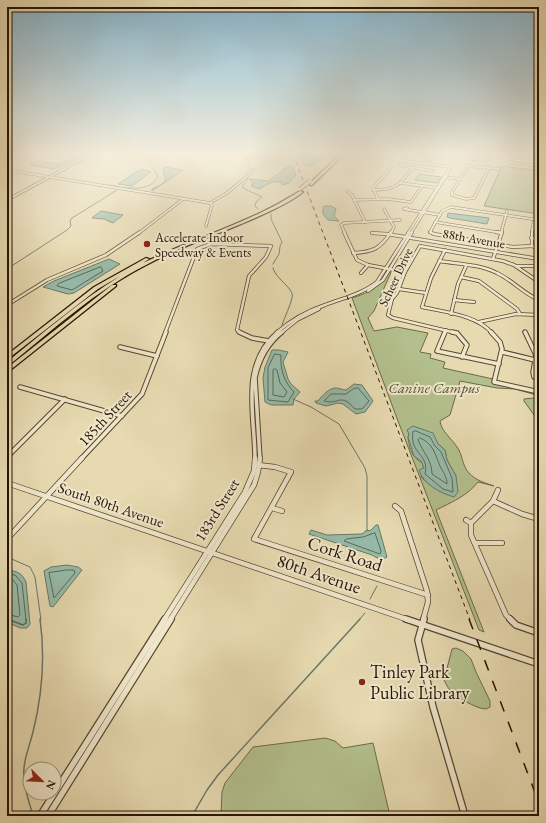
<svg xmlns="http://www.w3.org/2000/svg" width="546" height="823" font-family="'EB Garamond',serif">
	<rect width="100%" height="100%" fill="#e7dab1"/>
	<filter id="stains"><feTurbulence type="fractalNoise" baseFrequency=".005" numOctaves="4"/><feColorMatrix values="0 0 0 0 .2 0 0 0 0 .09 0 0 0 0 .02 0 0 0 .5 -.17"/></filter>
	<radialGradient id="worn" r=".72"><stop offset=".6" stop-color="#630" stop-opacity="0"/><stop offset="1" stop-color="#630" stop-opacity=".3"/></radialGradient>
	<g fill="#b3c08d" stroke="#6c6a48" fill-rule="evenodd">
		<polygon points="502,166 539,171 539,214 484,206"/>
		<polygon points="419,174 441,177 437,183 415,180"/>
		<path d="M390,270H392L374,311L368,318L374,331L397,327L428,333L420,352L431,354L430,358L445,362L443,368L493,379L492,383L539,393V422L524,401V399L534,398L535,396L533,394L515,389L497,388L460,381L450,415L440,421C441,431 452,439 457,447C463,455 462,466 469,473C475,480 485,483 494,486L478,482C467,496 452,502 436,510L484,632L479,630L398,421L352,298C371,292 380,287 390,270ZM409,434L438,444L445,450L447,460L456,476L430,485L421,477C426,459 422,466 414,456C410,451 409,443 408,437Z"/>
		<path d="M456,648L463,651L471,659L476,672L490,701V707L486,709C476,709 455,696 449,689C447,686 445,682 444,680L452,649Z"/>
		<polygon points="325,738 335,741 343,748 373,743 390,816 221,816 222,792 225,783 253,747"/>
	</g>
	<g fill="#97bbaa" stroke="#697867">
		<polygon points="80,154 85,154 55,169 30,165 38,161 60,164"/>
		<polygon points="299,154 327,154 313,165 309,167 304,164"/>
		<polygon points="288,166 292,167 296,175 289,183 282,185 281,182 272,182 259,189 251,186 253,183 249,179 269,181"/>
		<polygon points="165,167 183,170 152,191 152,189 161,185 166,180 163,171"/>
		<polygon points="141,169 151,172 132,186 118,184"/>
		<polygon points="325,206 331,206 336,209 334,216 339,221 328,220 323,214 323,207"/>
		<polygon points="101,211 123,215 113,223 104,219 92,218"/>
		<polygon points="448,213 489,218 487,224 450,218 447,217"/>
		<polygon points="109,259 120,264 74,293 68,294 43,287 54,281"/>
		<polygon points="272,350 279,350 288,352 283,362 288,379 291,384 300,392 294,399 293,405 271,405 265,402 263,378 265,367"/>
		<path d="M354,384L362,385L373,401L365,412L356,414L343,404L338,403L326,406L316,403L315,401H318C322,396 329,388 336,388C339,388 343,390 346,390Z"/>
		<path d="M413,426L433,433L438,444L445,450L447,460L456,476L458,492L454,497C440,493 423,484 419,470L424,468L421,461L414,456L408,437L409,434L407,430Z"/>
		<polygon points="376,525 378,525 387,557 381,560 372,555 309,534 311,530 327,535 362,534 367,530 370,531"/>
		<polygon points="67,565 78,567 82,570 53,607 50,606 44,571 51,567"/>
		<path d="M7,570C17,571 22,573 26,582L30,624L27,628H20L7,622Z"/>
	</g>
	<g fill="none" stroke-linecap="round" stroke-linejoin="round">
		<g stroke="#5e6856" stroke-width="1">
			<polygon points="101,267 103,271 72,290 57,286 58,284"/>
			<path d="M275,354L281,355C280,369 284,382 294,392L288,402L268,400V368Z"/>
			<polygon points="275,369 277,370 280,383 287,392 284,397 273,395 273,370"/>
			<path d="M358,388L369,401L362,409H355C340,392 340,405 324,401L331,394H346L353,389Z"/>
			<path d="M416,431L430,437L435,446L441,452L452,478L453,492L443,489L425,474C430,454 409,454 413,432Z"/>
			<path d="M420,438C433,443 435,454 440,466C443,472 447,477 447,484L432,474C432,460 423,453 418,440Z"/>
			<polygon points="375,533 381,551 380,554 344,541 346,539 363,537"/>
			<polygon points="67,570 74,570 75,573 54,598 49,573"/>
			<polyline points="7,574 15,575 22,583 26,620"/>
			<polyline points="7,579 13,580 17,585 20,615 18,617 7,614"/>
			<polyline points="7,619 9,620"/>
		</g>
		<polyline stroke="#5e6856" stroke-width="1.5" points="7,619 23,625 26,623 26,619"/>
		<g stroke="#697867" stroke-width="1">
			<polyline points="149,160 162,155"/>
			<polyline points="245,173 251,168 246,161 247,157"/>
			<polyline points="247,177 248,179 243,185 243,188 262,197 256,202 255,206 258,209"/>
			<polyline points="109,185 120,187"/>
			<path d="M120,188C135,187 148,192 158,177L149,161"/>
			<polyline points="271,214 271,219 282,242 280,246"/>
			<polyline points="273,264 279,254 280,247"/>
			<path d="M273,268C276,280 295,288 292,298C290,307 285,316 282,325"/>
			<polyline points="7,269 67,230 71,226 70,221 72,218 117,190"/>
			<polyline points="293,399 311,407 339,424 365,468 367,476 367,531"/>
			<polyline points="7,557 30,567 35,577 41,620"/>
			<polyline points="375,572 378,562"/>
			<polyline points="370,599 377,586"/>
			<polyline points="359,620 365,613"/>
		</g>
		<g stroke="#697867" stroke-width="1.5">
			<path d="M33,816C30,804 25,792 24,780C22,763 29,748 33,732C42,696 45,655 40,619"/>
			<polyline points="192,816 207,790 218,775 360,619"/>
		</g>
		<defs>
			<g id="minor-far4">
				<polyline points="230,154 268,159"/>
				<polyline points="475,154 473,159 487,160 490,154"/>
				<polyline points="384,158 450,167"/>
				<polyline points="539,158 514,155 510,163 539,166"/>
				<polyline points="7,162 24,154"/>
				<polyline points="393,164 433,171"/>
				<polyline points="424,164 430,154"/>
				<polygon points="468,166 489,168 474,198 466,199 452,195 452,192"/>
				<polyline points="489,168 499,169"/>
				<polyline points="7,170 210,203"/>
				<polyline points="444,177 459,179"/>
				<polyline points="401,183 438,188"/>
				<path d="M373,190C396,190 400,185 413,167"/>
				<polyline points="347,191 352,195 365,222"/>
				<polyline points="378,199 373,188 403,154"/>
				<polyline points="354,200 388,199 411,202 422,186"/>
				<polyline points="210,203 227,193 268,159"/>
				<polygon points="407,208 409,210 404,209"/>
				<polyline points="384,209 394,227 391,233"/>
				<polyline points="409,210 440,215 425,212"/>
				<polyline points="435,222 502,233"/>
				<polyline points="206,226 212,205 210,203"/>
				<polyline points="532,229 539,230"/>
				<polyline points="139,233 183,199"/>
				<polyline points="345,233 341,225 344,223 400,220"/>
				<polyline points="408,233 459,154"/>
				<polyline points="411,233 449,171"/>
				<polyline points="432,233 430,232 442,211 451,207 539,220"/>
				<polyline points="501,233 507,211"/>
				<polyline points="532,233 534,219"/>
			</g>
			<g id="minor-far3">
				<polyline points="344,232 357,260 368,265 405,272"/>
				<polyline points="430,232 434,234 513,247 532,246"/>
				<polyline points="496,232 502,233"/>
				<polyline points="532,232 532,246 539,249"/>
				<polyline points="372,233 387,234 539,259"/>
				<polyline points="531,238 539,240"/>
				<path d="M445,250L431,278L422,307C444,312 477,315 492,333"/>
				<path d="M353,253C373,252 380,249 391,232"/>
				<polyline points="493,259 502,232"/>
				<path d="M439,261C458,264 479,264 497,273C512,280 523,293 539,300"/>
				<polyline points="516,266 539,266"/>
				<polyline points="361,273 368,265"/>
				<polyline points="461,277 479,281 517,309 520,314"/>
				<polyline points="399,289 426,293"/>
				<polyline points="368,291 383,280 412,232"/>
				<polyline points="454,300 474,302"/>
				<polyline points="7,305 47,280 106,255 140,232"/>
				<polyline points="451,314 458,284 466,266"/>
				<polyline points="479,322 516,314 539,315"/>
				<polyline points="165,333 197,249 211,244 271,246 266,257 249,276 237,330 241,333"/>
				<path d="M276,333C291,320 307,311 325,305C343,298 362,294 377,282L409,232"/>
				<polyline points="281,333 297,320 319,309"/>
				<polyline points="445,333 446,330"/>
				<polyline points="456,333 393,318 388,315 392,299 397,293 405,272 420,246 503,261 514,265 539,282"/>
			</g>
			<g id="minor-far2">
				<polyline points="239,332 252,338 269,341"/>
				<polyline points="445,332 437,351 499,364"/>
				<polyline points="452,332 457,333 467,345 462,357"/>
				<polyline points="491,332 500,342 502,349 494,382 539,392"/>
				<polyline points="525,332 536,355 533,372 534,377"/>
				<polyline points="120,347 157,356"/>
				<polyline points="502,352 535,360"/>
				<polyline points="20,387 122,416"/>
				<polyline points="7,457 65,399"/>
				<polyline points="81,459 142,394 166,332"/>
				<path d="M255,459C255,415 239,365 278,332"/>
				<path d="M260,459L255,378C259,359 267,344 282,332"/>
			</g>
			<g id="minor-far1">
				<polyline points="258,465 275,467 291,472 254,539 428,595"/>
				<polyline points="7,483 409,620"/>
				<polyline points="498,490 493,501 471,523 471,535 506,615 511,620"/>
				<polyline points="493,501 522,514 539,519"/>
				<polyline points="395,506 401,511 427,591 428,602 423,620"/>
				<polyline points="272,508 282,511"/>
				<polyline points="466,520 471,523"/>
				<polyline points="7,539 82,458"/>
				<polyline points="475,543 502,543"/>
				<polyline points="164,620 245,492 254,471 255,458"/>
				<polyline points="170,620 254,485 258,472 260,458"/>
			</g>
			<g id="minor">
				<polyline points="406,619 539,664"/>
				<polyline points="424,619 418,640 433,707 465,816"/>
				<polyline points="510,619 516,625 539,633"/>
				<polyline points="40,816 165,619"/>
				<polyline points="48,816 171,619"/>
			</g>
			<polyline id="major" points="7,200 92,154"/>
			<g id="highway">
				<polygon points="341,154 344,154 312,185 310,185 310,183"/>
				<path d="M300,191L303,192C289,203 271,211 255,218C219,234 181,246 146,265C95,291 53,330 9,365L7,366V362C44,332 80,301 120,276L98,289L9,358H7V355L94,287L146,258L149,259L143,263C182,244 223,231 262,212C275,206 287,199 300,191Z"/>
				<polygon points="112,285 116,285 116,286 9,371 7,372 7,368"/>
			</g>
		</defs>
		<use href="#minor-far4" stroke="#56462e" stroke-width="3"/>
		<use href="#minor-far3" stroke="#56462e" stroke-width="4"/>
		<use href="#minor-far2" stroke="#56462e" stroke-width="5.5"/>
		<use href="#minor-far1" stroke="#56462e" stroke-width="6"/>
		<use href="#minor" stroke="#56462e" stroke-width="8"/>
		<use href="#major" stroke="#251403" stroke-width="3.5"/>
		<use href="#highway" stroke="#251403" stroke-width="2.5"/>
		<use href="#minor-far4" stroke="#efe7cc" stroke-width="2"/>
		<use href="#minor-far3" stroke="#efe7cc" stroke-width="2.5"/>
		<use href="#minor-far2" stroke="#efe7cc" stroke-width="3.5"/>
		<use href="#minor-far1" stroke="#efe7cc" stroke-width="4.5"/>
		<use href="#minor" stroke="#efe7cc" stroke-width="5.5"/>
		<use href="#major" stroke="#e7dab1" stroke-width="2.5"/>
		<use href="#highway" fill="#e7dab1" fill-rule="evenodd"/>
		<polyline stroke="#251403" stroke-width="1" stroke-dasharray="4 4" stroke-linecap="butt" points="293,154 470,620"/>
		<polyline stroke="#251403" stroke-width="1.5" stroke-dasharray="11 11" stroke-linecap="butt" points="469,619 539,803"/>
		<defs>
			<polyline id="highway-bridge" points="300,189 310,181"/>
		</defs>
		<use href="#highway-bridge" stroke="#251403" stroke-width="4.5" stroke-linecap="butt"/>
		<use href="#highway-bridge" stroke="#e7dab1" stroke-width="3.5"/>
	</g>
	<linearGradient id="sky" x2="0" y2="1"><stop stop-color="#87b7cf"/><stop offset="0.57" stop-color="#f4eedc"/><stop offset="1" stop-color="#f4eedc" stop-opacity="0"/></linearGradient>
	<rect width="546" height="269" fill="url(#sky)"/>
	<g fill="#8f2418" stroke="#efe7cc" stroke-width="1.5">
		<circle cx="147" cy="244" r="4"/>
		<circle cx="362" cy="682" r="4"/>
	</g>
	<g text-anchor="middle" stroke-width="4" stroke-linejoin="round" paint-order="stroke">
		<g font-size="13" fill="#251403" stroke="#efe7cc" text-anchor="start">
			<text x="155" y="242">Accelerate Indoor<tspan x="155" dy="15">Speedway &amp; Events</tspan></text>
		</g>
		<g font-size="13" fill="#251403" stroke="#efe7cc">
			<text transform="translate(474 238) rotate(10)" y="5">88th Avenue</text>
			<text transform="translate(395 277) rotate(-65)" y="5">Scheer Drive</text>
		</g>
		<g font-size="15" font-style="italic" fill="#575033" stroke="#efe7cc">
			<text x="434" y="393">Canine Campus</text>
		</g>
		<g font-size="15" fill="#251403" stroke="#efe7cc">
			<text transform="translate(105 418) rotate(-47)" y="5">185th Street</text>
			<text transform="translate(111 505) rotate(19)" y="5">South 80th Avenue</text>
			<text transform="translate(217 510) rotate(-58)" y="5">183rd Street</text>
		</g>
		<g font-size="18" fill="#251403" stroke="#efe7cc">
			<text transform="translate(345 554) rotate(18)" y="6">Cork Road</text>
			<text transform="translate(319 574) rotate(19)" y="6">80th Avenue</text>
		</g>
		<g font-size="18" fill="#251403" stroke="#efe7cc" text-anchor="start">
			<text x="370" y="678">Tinley Park<tspan x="370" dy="21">Public Library</tspan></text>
		</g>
	</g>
	<rect width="546" height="823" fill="none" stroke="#e7dab1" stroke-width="24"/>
	<rect x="8" y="8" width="530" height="807" fill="none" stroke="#251403" stroke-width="2"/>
	<rect x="12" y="12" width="522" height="799" fill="none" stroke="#251403"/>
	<g transform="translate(42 781) rotate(114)"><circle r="19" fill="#efe7cc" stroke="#9e937c"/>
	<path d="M0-3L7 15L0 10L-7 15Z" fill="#8f2418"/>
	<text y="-6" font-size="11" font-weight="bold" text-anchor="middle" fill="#251403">N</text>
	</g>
	<rect width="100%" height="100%" filter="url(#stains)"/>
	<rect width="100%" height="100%" fill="url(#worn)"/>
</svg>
